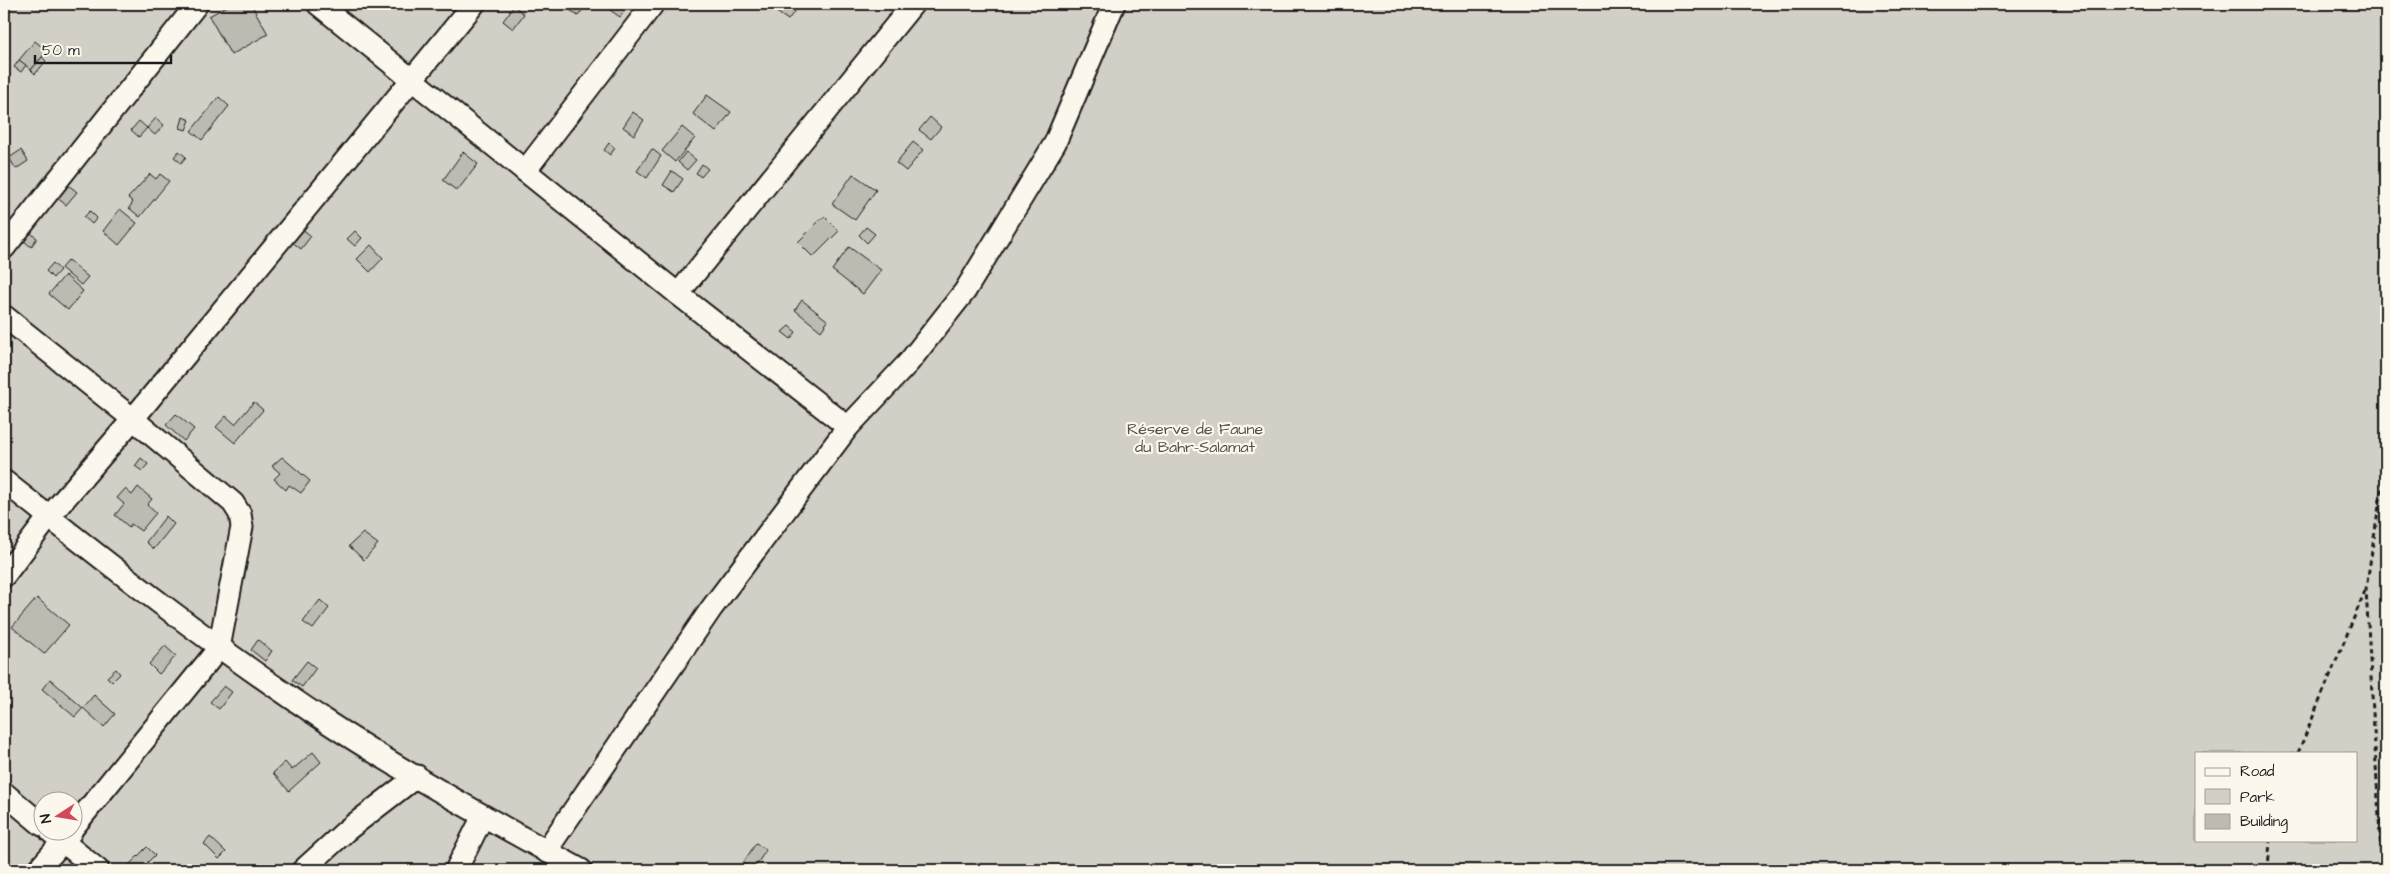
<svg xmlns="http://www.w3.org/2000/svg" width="2390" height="874" font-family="'Architects Daughter',sans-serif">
	<rect width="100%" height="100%" fill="#f2eee4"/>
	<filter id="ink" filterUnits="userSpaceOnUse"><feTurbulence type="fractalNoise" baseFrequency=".02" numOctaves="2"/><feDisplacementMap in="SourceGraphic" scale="10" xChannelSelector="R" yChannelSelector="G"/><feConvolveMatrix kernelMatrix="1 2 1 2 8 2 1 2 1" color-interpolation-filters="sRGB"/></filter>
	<g filter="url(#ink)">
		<path fill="#d2cfc6" stroke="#777671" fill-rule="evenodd" d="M4,4H2386V870H4ZM2196,753H2356V840H2196ZM42,802H72V832H42Z"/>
		<g fill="#bdbab1" stroke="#1c1c1c">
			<polygon points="231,4 251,4 268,34 231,55 209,16"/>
			<polygon points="568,4 587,4 578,16 566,7"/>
			<polygon points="615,4 630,4 620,17 610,10"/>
			<polygon points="781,4 800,4 788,20 775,11"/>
			<polygon points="514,6 524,14 513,29 503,21"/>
			<polygon points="35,41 47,51 31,70 19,60"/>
			<polygon points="42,57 46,61 35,74 31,70"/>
			<polygon points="19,60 26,65 21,72 14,67"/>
			<polygon points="707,95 731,112 716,132 693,114"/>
			<polygon points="219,97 229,106 202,140 191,131"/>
			<polygon points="633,112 644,120 634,135 623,127"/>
			<polygon points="183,117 190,120 186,130 180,128"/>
			<polygon points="930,117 941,127 931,139 919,130"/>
			<polygon points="156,118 164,125 155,135 147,128"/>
			<polygon points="139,121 147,128 139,137 131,130"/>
			<polygon points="682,127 695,138 675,162 662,151"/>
			<polygon points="913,142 923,150 906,171 896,163"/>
			<polygon points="609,143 615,148 610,155 604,150"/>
			<polygon points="652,149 661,156 647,178 637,171"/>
			<polygon points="21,150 28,161 16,169 9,158"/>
			<polygon points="179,151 186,157 181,163 174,157"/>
			<polygon points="463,152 478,164 457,191 443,180"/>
			<polygon points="686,152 696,160 687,170 678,162"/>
			<polygon points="702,164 708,169 701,177 696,173"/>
			<polygon points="672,171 683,179 674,192 663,185"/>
			<polygon points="150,174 156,179 160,174 169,181 140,217 129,208 133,202 128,198"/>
			<polygon points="853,174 876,190 855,220 832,204"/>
			<polygon points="67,184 77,192 66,205 56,197"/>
			<polygon points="120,209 137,223 119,245 103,231"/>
			<polygon points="90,211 97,218 92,224 84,217"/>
			<polygon points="824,216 839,231 813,257 798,242"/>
			<polygon points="866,227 875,234 867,243 859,235"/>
			<polygon points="301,228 311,236 301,249 291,241"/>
			<polygon points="28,231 37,238 31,247 22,239"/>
			<polygon points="355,231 362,238 355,246 347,239"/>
			<polygon points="371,245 383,258 370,272 357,259"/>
			<polygon points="849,247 881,270 863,294 832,270"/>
			<polygon points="68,260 88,277 81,285 61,268"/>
			<polygon points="53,263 60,270 53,278 46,271"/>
			<polygon points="65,275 83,291 68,310 49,294"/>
			<polygon points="802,300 828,321 821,331 795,310"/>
			<polygon points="789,326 796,332 791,339 782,332"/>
			<polygon points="254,402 263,410 235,443 216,427 226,416 235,424"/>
			<polygon points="176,414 194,429 184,441 166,425"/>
			<polygon points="282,457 310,481 301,493 289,485 286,490 274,479 280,473 272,466"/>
			<polygon points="141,458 148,464 142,471 135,466"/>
			<polygon points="138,487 152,499 147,505 156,513 141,531 131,524 129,527 115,515 124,504 117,498 125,489 132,495"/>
			<polygon points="166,516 174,524 154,549 146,542"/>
			<polygon points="363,533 378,544 364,560 349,546"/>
			<polygon points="37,598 69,625 44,654 12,627"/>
			<polygon points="320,600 329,608 313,629 303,622"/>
			<polygon points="258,640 272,651 265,661 251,650"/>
			<polygon points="165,646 176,656 159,674 149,664"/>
			<polygon points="307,661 316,668 302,687 292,680"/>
			<polygon points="116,669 120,674 112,682 107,677"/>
			<polygon points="50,679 83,708 75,717 42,689"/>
			<polygon points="224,686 232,692 219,709 210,702"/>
			<polygon points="94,695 115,714 104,727 83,708"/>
			<polygon points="313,752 321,762 289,791 273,773 285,762 292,770"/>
			<polygon points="210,837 226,852 219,859 204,844"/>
			<polygon points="756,843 766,850 753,870 743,863"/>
			<polygon points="147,847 155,855 140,870 127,870 125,869"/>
			<polygon points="245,865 251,870 240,870"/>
		</g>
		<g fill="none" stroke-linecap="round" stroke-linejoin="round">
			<defs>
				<g id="minor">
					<polyline points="318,4 678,294 848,427"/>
					<polyline points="525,171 653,4"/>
					<polyline points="4,248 197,4"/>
					<polyline points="678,294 913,4"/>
					<polyline points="4,316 133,419 233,503 240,514 242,527 219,648 72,829"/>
					<path d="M4,481C109,565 215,648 327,722C409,776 496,823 581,870"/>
					<polyline points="4,576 49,517 133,419 474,4"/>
					<polyline points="4,793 42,825"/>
					<polyline points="51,832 98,870"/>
					<polyline points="546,851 711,609 848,427 909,362 965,291 1055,143 1114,4"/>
					<polyline points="38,870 71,832"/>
					<polyline points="303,870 347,830 417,776"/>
					<polyline points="456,870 483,816"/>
				</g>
			</defs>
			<use href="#minor" stroke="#1c1c1c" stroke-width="25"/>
			<g stroke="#1c1c1c" stroke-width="3" stroke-dasharray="5 4" stroke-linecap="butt">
				<polyline points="2298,753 2365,591"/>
				<polyline points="2268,870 2270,840"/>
				<polyline points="2382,870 2366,589 2386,461"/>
			</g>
			<use href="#minor" stroke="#fbf7ec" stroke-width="21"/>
		</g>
	</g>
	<g text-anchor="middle" stroke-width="4.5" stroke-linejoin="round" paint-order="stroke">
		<g font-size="16" fill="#53524f" stroke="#fbf7ec">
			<text x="1195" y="434">Réserve de Faune<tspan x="1195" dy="18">du Bahr-Salamat</tspan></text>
		</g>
	</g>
	<rect width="2390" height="874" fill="none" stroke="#fbf7ec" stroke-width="20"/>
	<rect x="10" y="10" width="2370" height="854" fill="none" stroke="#1c1c1c" stroke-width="2" filter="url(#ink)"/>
	<rect x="2195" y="752" width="162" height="90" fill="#fbf7ec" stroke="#a29f99"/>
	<rect x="2205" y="768" width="25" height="8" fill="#fbf7ec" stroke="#a29f99"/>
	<text x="2240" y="776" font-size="15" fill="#1c1c1c">Road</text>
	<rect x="2205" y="789" width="25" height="15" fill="#d2cfc6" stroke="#a29f99"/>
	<text x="2240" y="802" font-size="15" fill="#1c1c1c">Park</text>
	<rect x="2205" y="814" width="25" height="15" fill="#bdbab1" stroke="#a29f99"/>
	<text x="2240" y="826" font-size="15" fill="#1c1c1c">Building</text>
	<g transform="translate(58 816) rotate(258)"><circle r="24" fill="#fbf7ec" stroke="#a29f99"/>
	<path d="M0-4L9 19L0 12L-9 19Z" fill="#d1495b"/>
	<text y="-8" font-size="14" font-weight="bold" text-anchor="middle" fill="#1c1c1c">N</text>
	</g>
	<path d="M35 55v8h136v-8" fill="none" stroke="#1c1c1c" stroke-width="2.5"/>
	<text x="42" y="55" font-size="15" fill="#1c1c1c" stroke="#fbf7ec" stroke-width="4" paint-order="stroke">50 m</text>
</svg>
